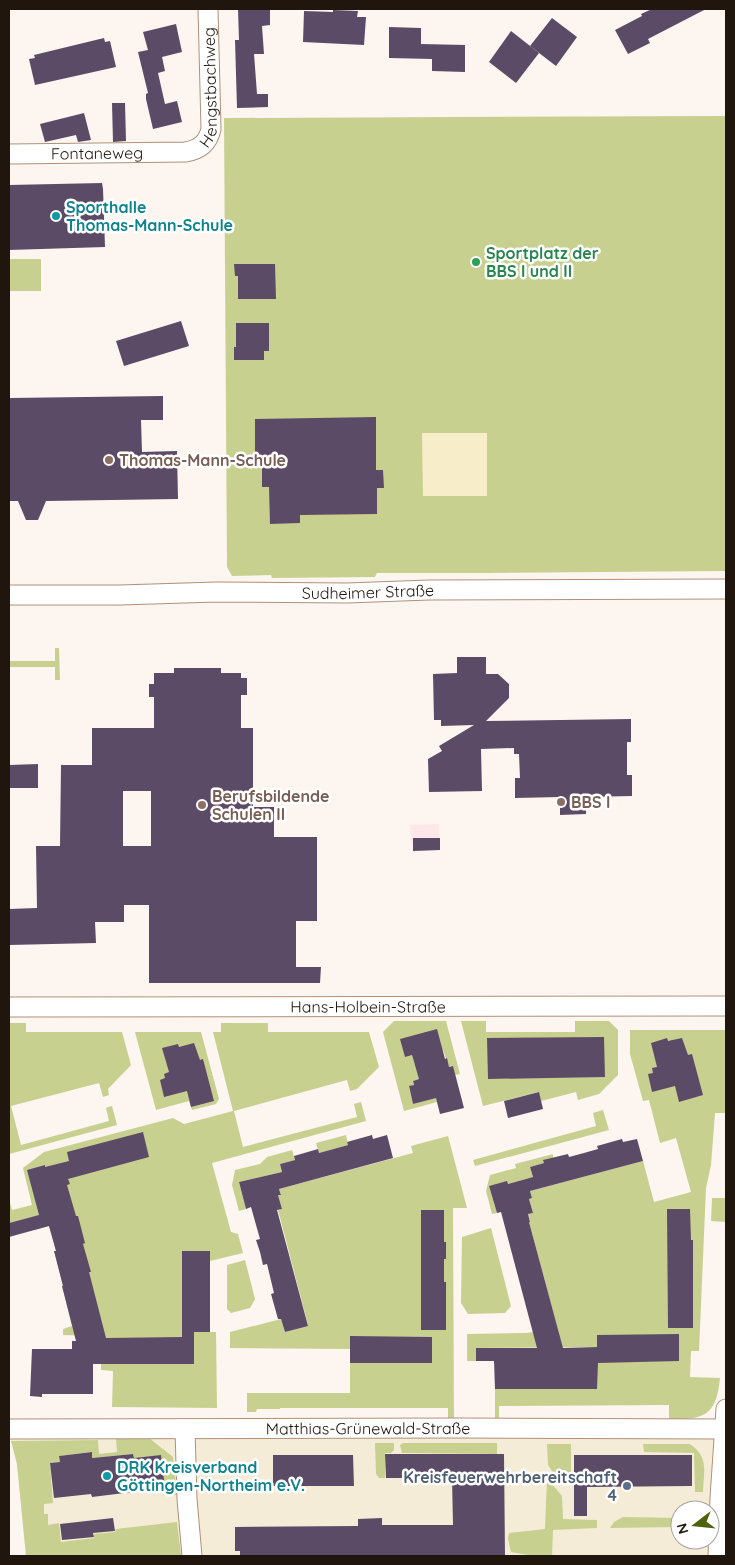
<svg xmlns="http://www.w3.org/2000/svg" width="735" height="1565" font-family="Quicksand,sans-serif">
	<rect width="100%" height="100%" fill="#fcf5f0"/>
	<path fill="#f5ecd7" fill-rule="evenodd" d="M726,1432V1556H26L17,1464L11,1441L18,1433ZM680,1510H710V1540H680Z"/>
	<polygon fill="#fde7e8" points="439,824 440,850 413,851 410,825"/>
	<g fill="#c8d090">
		<polygon points="726,116 726,571 488,573 377,573 375,577 272,578 271,575 232,576 227,567 224,118"/>
		<rect x="9" y="259" width="32" height="32"/>
		<polygon points="55,648 59,648 60,680 55,680 55,667 9,667 9,661 55,661"/>
		<polygon points="394,1021 446,1021 460,1074 455,1075 453,1066 449,1067 443,1050 429,1054 428,1051 412,1055 415,1065 418,1064 422,1078 413,1081 414,1085 409,1087 413,1104 436,1097 437,1102 404,1111 383,1032"/>
		<polygon points="461,1021 486,1021 486,1032 575,1032 575,1021 609,1021 618,1030 618,1075 599,1094 578,1100 576,1092 541,1101 538,1092 483,1106"/>
		<polygon points="9,1023 26,1023 26,1032 122,1032 131,1065 108,1089 109,1095 103,1097 99,1083 11,1106 21,1145 109,1121 106,1108 112,1106 117,1125 9,1154"/>
		<polygon points="221,1023 268,1023 268,1032 369,1032 379,1067 357,1089 350,1091 347,1080 234,1111 243,1147 357,1117 354,1104 361,1102 366,1121 212,1163 231,1232 238,1234 243,1253 210,1261 210,1251 182,1251 182,1332 216,1332 217,1408 112,1407 113,1371 101,1370 101,1336 63,1335 63,1329 72,1326 62,1286 63,1285 54,1251 56,1251 49,1226 35,1230 32,1217 9,1223 9,1199 12,1210 32,1205 23,1168 44,1152 173,1118 184,1124 233,1111 213,1032 221,1032"/>
		<path d="M630,1030H726V1113H715L711,1165L706,1188L699,1351H691L690,1377L720,1378C716,1416 705,1419 669,1420V1405L499,1406V1420H495V1389H597V1347L476,1348V1361H467V1334L527,1333L533,1332L536,1340L559,1334L529,1222L530,1221L528,1214L533,1213L529,1199L532,1198L530,1191L643,1161L654,1202L691,1192L676,1138L660,1143L649,1100L643,1101L630,1054Z"/>
		<polygon points="135,1032 201,1032 219,1099 216,1104 192,1110 189,1101 156,1110"/>
		<polygon points="603,1110 609,1130 475,1166 473,1160 596,1126 593,1113"/>
		<polygon points="346,1135 348,1145 319,1153 316,1143"/>
		<polygon points="448,1136 467,1208 453,1208 454,1422 448,1422 448,1408 280,1408 280,1409 257,1409 256,1412 247,1412 247,1393 350,1393 350,1349 230,1348 230,1332 281,1319 285,1332 308,1325 278,1210 282,1209 278,1195 281,1194 279,1189 413,1153 411,1146"/>
		<polygon points="292,1150 295,1160 280,1164 282,1172 239,1182 246,1209 239,1211 232,1185 235,1170 260,1164 267,1157"/>
		<polygon points="553,1154 553,1158 544,1163 530,1167 533,1177 508,1184 489,1186 497,1213 492,1214 486,1191 490,1175 516,1168 515,1164"/>
		<polygon points="712,1198 725,1198 726,1222 711,1221"/>
		<polygon points="491,1228 511,1306 505,1313 468,1314 461,1303 462,1237"/>
		<polygon points="245,1260 255,1299 250,1308 231,1313 227,1309 227,1265"/>
		<polygon points="116,1438 149,1438 173,1457 177,1495 165,1496 161,1456 134,1458 133,1454 92,1458 91,1452 59,1456 60,1462 50,1463 53,1503 44,1504 44,1514 48,1514 48,1525 59,1523 61,1542 94,1538 94,1534 115,1532 116,1529 177,1522 181,1556 26,1556 17,1464 11,1441 98,1440 99,1454 117,1452"/>
		<polygon points="375,1443 394,1443 394,1450 391,1453 385,1453 385,1478 379,1478 376,1474"/>
		<polygon points="403,1443 497,1443 497,1454 402,1453 400,1445"/>
		<polygon points="547,1444 571,1444 571,1481 559,1482 548,1465"/>
		<path d="M643,1444H690C709,1457 704,1472 703,1492H695L694,1453L644,1452Z"/>
		<polygon points="547,1478 562,1496 563,1519 597,1520 597,1528 553,1530 552,1556 534,1556 511,1552 508,1539 509,1533 545,1529"/>
		<polygon points="623,1517 680,1518 680,1527 610,1528 614,1522"/>
	</g>
	<polygon fill="#f7edc8" points="422,433 487,433 487,496 423,496"/>
	<g fill="#5c4b67" fill-rule="evenodd">
		<polygon points="238,9 270,9 270,25 262,26 264,54 254,54 257,94 268,94 268,107 237,108 235,40 239,40"/>
		<polygon points="652,9 706,9 648,39 650,43 628,54 615,30 642,16 641,14"/>
		<polygon points="333,10 358,11 357,17 366,17 364,45 303,42 304,11 333,12"/>
		<polygon points="552,18 577,37 556,66 530,46"/>
		<polygon points="176,24 182,52 162,57 165,71 158,73 165,104 177,101 182,122 153,129 146,99 146,94 148,93 138,52 148,50 143,32"/>
		<polygon points="389,27 421,28 421,44 465,45 465,72 432,71 432,59 389,58"/>
		<polygon points="511,31 539,53 516,83 489,62"/>
		<polygon points="104,38 105,42 110,41 116,67 35,85 29,59 35,58 34,55"/>
		<polygon points="112,103 125,103 126,141 113,142"/>
		<polygon points="84,113 91,140 78,142 76,135 45,142 40,124"/>
		<polygon points="102,183 103,189 105,247 9,250 9,185"/>
		<polygon points="234,264 275,264 276,299 238,299 238,276 235,276"/>
		<polygon points="181,321 189,346 124,366 116,341"/>
		<polygon points="236,323 269,323 269,351 264,351 264,360 234,360 234,347 236,347"/>
		<polygon points="163,396 163,420 141,420 142,452 177,451 178,499 46,501 38,520 26,520 18,501 9,501 9,398"/>
		<polygon points="376,417 376,470 383,470 384,488 377,488 377,514 300,515 300,523 270,524 269,487 262,487 262,455 255,455 255,419"/>
		<polygon points="457,657 486,657 486,674 498,674 509,684 509,698 486,721 631,719 631,742 627,742 627,775 632,775 632,796 586,797 586,814 560,815 560,797 515,798 515,778 520,778 519,754 514,754 514,748 481,749 482,791 429,792 428,759 442,751 439,746 474,725 441,726 441,720 434,720 433,674 457,673"/>
		<path d="M174,668H221V673H241V678H247V695H241V728H253V807H274V837H317V921H296V967H321L320,983H149V905H124V922H95L96,943L9,945V909L37,908L36,846H60L61,765H92V728H154V697H149V684H154V673H174ZM123,791H151V846H123Z"/>
		<polygon points="38,764 38,788 9,788 9,765"/>
		<polygon points="413,838 440,838 440,850 413,851"/>
		<polygon points="437,1029 445,1059 447,1058 449,1067 453,1066 464,1108 440,1114 436,1098 413,1104 409,1086 414,1085 413,1081 419,1079 412,1055 405,1057 400,1039"/>
		<polygon points="604,1037 605,1077 488,1079 487,1038"/>
		<polygon points="667,1038 668,1041 682,1038 688,1055 692,1054 703,1095 679,1102 675,1086 652,1092 648,1074 653,1073 652,1068 657,1067 651,1043"/>
		<polygon points="194,1043 200,1060 203,1059 214,1101 191,1107 187,1091 164,1097 160,1080 165,1078 164,1074 169,1072 162,1048 178,1044 179,1047"/>
		<polygon points="539,1092 543,1109 508,1118 504,1101"/>
		<polygon points="143,1132 149,1157 68,1179 70,1184 67,1185 76,1216 78,1216 85,1243 83,1244 91,1272 89,1272 106,1338 182,1337 182,1251 210,1251 210,1332 194,1332 194,1364 93,1364 93,1394 42,1394 42,1397 30,1396 32,1349 72,1349 72,1341 76,1341 62,1286 63,1286 54,1251 56,1251 49,1226 9,1237 9,1223 39,1215 27,1170 45,1165 45,1167 69,1161 67,1152"/>
		<polygon points="372,1135 373,1139 387,1135 393,1158 279,1189 281,1195 278,1195 282,1209 277,1210 308,1326 285,1332 281,1319 278,1319 271,1294 274,1293 267,1264 263,1265 260,1252 256,1240 260,1239 251,1207 246,1209 239,1182 282,1172 280,1164 295,1160 294,1156 318,1149 319,1153 348,1145 347,1142"/>
		<polygon points="622,1139 623,1142 637,1139 643,1161 530,1191 532,1198 529,1199 533,1213 528,1214 530,1222 529,1222 563,1348 597,1347 597,1335 679,1334 679,1361 598,1363 597,1389 495,1389 494,1361 476,1361 476,1348 537,1348 501,1212 497,1213 489,1186 507,1181 508,1184 533,1177 530,1167 544,1163 543,1160 568,1154 569,1157 584,1153 598,1149 597,1146"/>
		<polygon points="667,1209 690,1209 691,1240 693,1240 693,1328 668,1328"/>
		<polygon points="421,1210 444,1210 444,1242 446,1242 446,1259 444,1259 444,1282 446,1282 446,1330 421,1330"/>
		<polygon points="350,1336 432,1337 432,1363 350,1363"/>
		<polygon points="92,1452 92,1458 133,1454 134,1458 161,1455 165,1488 92,1497 91,1494 54,1498 50,1463 60,1462 59,1456"/>
		<polygon points="385,1454 504,1454 505,1556 240,1556 240,1551 235,1551 235,1527 358,1526 358,1519 382,1518 382,1525 453,1525 452,1478 386,1478"/>
		<polygon points="273,1455 353,1455 354,1486 273,1486"/>
		<polygon points="574,1455 692,1455 692,1486 587,1487 587,1516 574,1516"/>
		<polygon points="113,1518 115,1531 93,1533 94,1537 62,1540 60,1524"/>
	</g>
	<g fill="none" stroke-linecap="round" stroke-linejoin="round">
		<defs>
			<g id="minor">
				<path id="s1" d="M9,154L185,152C199,150 208,143 211,129L208,9"/>
				<path id="s2" d="M9,595H120L217,592L347,593L429,590L726,589"/>
				<path id="s3" d="M9,1007L726,1006"/>
				<path id="s4" d="M9,1429L460,1428L726,1429"/>
				<polyline points="185,1429 187,1499 192,1556"/>
				<polyline points="718,1556 720,1498 726,1409"/>
			</g>
		</defs>
		<use href="#minor" stroke="#af9179" stroke-width="21"/>
		<use href="#minor" stroke="#fff" stroke-width="19"/>
	</g>
	<g fill="#0f9aa8" stroke="#fff" stroke-width="2">
		<circle cx="56" cy="216" r="5"/>
		<circle cx="107" cy="1476" r="5"/>
	</g>
	<circle fill="#2e9e5b" stroke="#fff" stroke-width="2" cx="476" cy="262" r="5"/>
	<g fill="#8d6e63" stroke="#fff" stroke-width="2">
		<circle cx="109" cy="460" r="5"/>
		<circle cx="561" cy="802" r="5"/>
		<circle cx="202" cy="805" r="5"/>
	</g>
	<circle fill="#5c6f8a" stroke="#fff" stroke-width="2" cx="627" cy="1486" r="5"/>
	<g text-anchor="middle" stroke-width="5" stroke-linejoin="round" paint-order="stroke">
		<g font-size="16" fill="#21160d" stroke="#fff">
			<text dy="6" stroke="none"><textPath href="#s1" startOffset="255">Hengstbachweg</textPath></text>
			<text dy="6" stroke="none"><textPath href="#s1" startOffset="88">Fontaneweg</textPath></text>
			<text dy="6" stroke="none"><textPath href="#s2" startOffset="359">Sudheimer Straße</textPath></text>
			<text dy="6" stroke="none"><textPath href="#s3" startOffset="359">Hans-Holbein-Straße</textPath></text>
			<text dy="6" stroke="none"><textPath href="#s4" startOffset="359">Matthias-Grünewald-Straße</textPath></text>
		</g>
		<g font-size="16" font-weight="bold" fill="#0d838f" stroke="#fff" text-anchor="start">
			<text x="66" y="213">Sporthalle<tspan x="66" dy="18">Thomas-Mann-Schule</tspan></text>
			<text x="117" y="1473">DRK Kreisverband<tspan x="117" dy="18">Göttingen-Northeim e.V.</tspan></text>
		</g>
		<g font-size="16" font-weight="bold" fill="#27864d" stroke="#fff" text-anchor="start">
			<text x="486" y="259">Sportplatz der<tspan x="486" dy="18">BBS I und II</tspan></text>
		</g>
		<g font-size="16" font-weight="bold" fill="#785e54" stroke="#fff" text-anchor="start">
			<text x="119" y="466">Thomas-Mann-Schule</text>
			<text x="212" y="802">Berufsbildende<tspan x="212" dy="18">Schulen II</tspan></text>
			<text x="571" y="808">BBS I</text>
		</g>
		<g font-size="16" font-weight="bold" fill="#4e5e75" stroke="#fff" text-anchor="end">
			<text x="617" y="1483">Kreisfeuerwehrbereitschaft<tspan x="617" dy="18">4</tspan></text>
		</g>
	</g>
	<rect width="735" height="1565" fill="none" stroke="#21160d" stroke-width="20"/>
	<g transform="translate(695 1525) rotate(254)"><circle r="24" fill="#ffffff" stroke="#a6a29e"/>
	<path d="M0-4L9 19L0 12L-9 19Z" fill="#4f630c"/>
	<text y="-8" font-size="14" font-weight="bold" text-anchor="middle" fill="#21160d">N</text>
	</g>
</svg>
